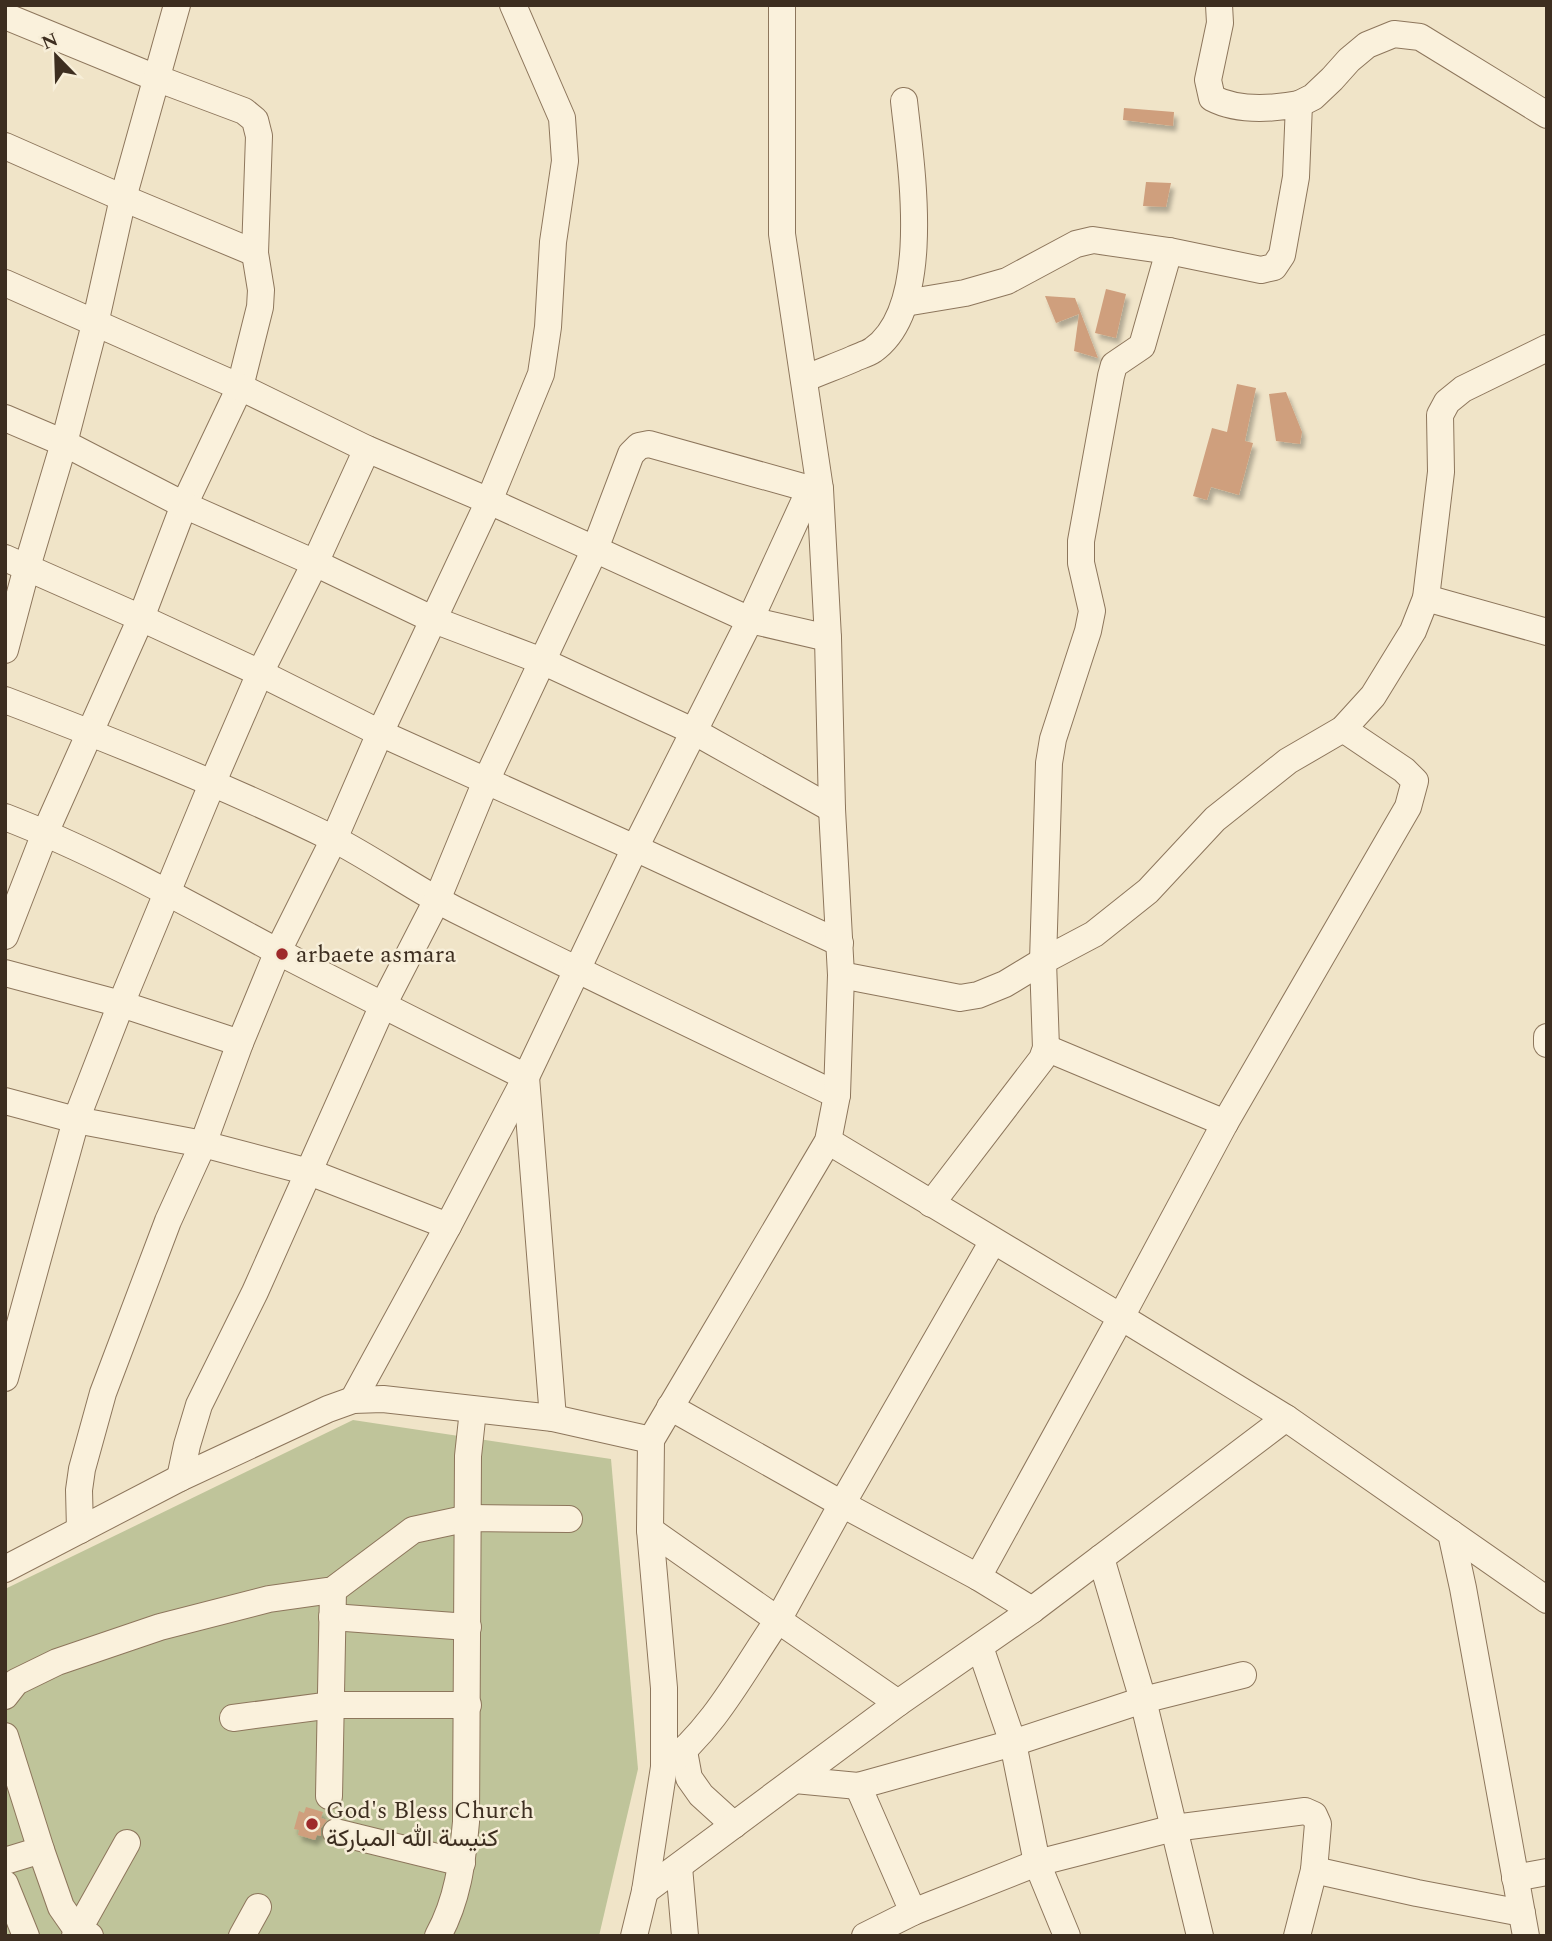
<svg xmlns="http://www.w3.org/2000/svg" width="1552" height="1941" font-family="Spectral,Vazirmatn,serif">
	<defs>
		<filter id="shadow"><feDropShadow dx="3.5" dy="5.5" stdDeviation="2" flood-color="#0004"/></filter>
	</defs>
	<rect width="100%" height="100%" fill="#f0e4c8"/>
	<polygon fill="#bfc49a" points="353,1420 611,1459 638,1769 599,1936 5,1936 5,1589"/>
	<g fill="#cf9f7d" filter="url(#shadow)">
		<polygon points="1124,108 1174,112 1173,126 1123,120"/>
		<polygon points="1146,182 1171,183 1166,207 1143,206"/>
		<polygon points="1106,289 1126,294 1116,338 1095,333"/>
		<polygon points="1045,296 1075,298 1098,358 1074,351 1079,314 1056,323"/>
		<polygon points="1237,384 1256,388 1245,441 1253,443 1239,495 1211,487 1207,500 1193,496 1212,428 1227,432"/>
		<polygon points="1286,392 1302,432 1300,444 1276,441 1269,394"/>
		<polygon points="306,1807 323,1812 321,1818 327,1820 321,1828 321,1836 317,1835 315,1840 298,1835 299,1830 294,1829 299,1811 304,1813"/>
	</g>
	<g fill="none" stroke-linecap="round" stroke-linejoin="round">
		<defs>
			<g id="minor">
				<polyline points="5,16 156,78 244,111 255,120 259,136 255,253 261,290 260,307 240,387 184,505 141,618 45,833 5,936"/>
				<polyline points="1299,104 1313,97 1332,79 1349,60 1367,45 1394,34 1420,37 1547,115"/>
				<polyline points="5,146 123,198 255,253"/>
				<polyline points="5,283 240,387 367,449 489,501 750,620 828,638"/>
				<path d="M905,303L965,293L1007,281L1076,244L1093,240L1169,251L1261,270L1274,267L1282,255L1296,177L1299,104C1272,109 1237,111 1212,98L1208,80L1220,23L1219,5"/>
				<path d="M804,379C820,372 837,366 853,359C859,356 867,354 873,350C934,307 911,166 904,101"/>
				<polyline points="5,418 64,443 184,505 315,563 434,620 542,661 695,732 832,809"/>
				<polyline points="5,558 141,618 260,673 380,733 635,848 840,943"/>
				<polyline points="1426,598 1547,632"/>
				<polyline points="5,650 27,567 64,443 95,324 123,198 177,5"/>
				<path d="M5,700C116,742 226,786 332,838C375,860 413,888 456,910C582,973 710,1034 837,1095"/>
				<path d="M5,817C96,852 183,901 269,947C354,991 440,1034 526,1077L553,1418"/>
				<polyline points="5,973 121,1004 240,1043"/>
				<polyline points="841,975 960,998 978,995 1005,984 1043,961 1094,934 1148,891 1215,819 1288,761 1343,729 1373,696 1413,631 1426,598 1441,472 1440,415 1447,402 1463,389 1547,348"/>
				<polyline points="1547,1037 1547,1044"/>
				<polyline points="1046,1048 1225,1123"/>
				<polyline points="5,1101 76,1120 203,1144 309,1172 448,1226"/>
				<polyline points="828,1141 1121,1317 978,1577 1032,1610"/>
				<polyline points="931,1204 1042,1059 1046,1048 1043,961 1049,763 1053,739 1088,631 1092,611 1081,563 1081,541 1111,376 1114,365 1142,346 1169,251"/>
				<polyline points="5,1378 76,1120 121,1004 212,784 260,673 315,563 367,449"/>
				<polyline points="353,1400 448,1226 526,1077 635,848 750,620 810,489 820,489"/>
				<polyline points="1286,1418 1121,1317 1225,1123 1408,807 1415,781 1404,770 1343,729"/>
				<polyline points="180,1478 187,1445 199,1405 255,1292 383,1005 437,900 486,781 595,549 631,454 639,446 649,444 810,489"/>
				<polyline points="80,1530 79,1490 82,1469 103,1393 168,1221 203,1144 240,1043 278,951 334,839 380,733 489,501 541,374 548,327 553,242 565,161 562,118 513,5"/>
				<polyline points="650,1530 778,1620 842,1504 670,1407"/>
				<polyline points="1451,1533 1463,1588 1526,1936"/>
				<polyline points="1101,1558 1143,1700 1200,1936"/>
				<polyline points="5,1569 180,1478 328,1409 353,1400 383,1399 553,1418 651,1440"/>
				<polyline points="978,1577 842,1504 993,1241"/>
				<polyline points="332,1617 468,1627"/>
				<polyline points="980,1647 1013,1743 1037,1863 1067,1936"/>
				<polyline points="5,1696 16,1682 57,1662 160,1627 269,1599 333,1590 413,1530 469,1518 569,1519"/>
				<polyline points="233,1718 332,1705 468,1705"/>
				<polyline points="5,1736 41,1850 61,1907 77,1930 90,1936"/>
				<polyline points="684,1751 689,1778 701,1795 734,1825"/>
				<path d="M664,1767C714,1729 743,1671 778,1620L898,1703"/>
				<polyline points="795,1780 858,1786 1013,1743 1143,1700 1243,1675"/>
				<polyline points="858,1786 913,1912"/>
				<polyline points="329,1796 333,1590"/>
				<polyline points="336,1832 462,1863"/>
				<polyline points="5,1861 41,1850"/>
				<polyline points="679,1867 685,1936"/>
				<polyline points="1515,1878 1547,1872"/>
				<polyline points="5,1884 26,1936"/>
				<polyline points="645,1891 898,1703 1032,1610 1286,1418 1547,1600"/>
				<polyline points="75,1936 127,1843"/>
				<polyline points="242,1936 258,1907"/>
				<path d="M438,1936C458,1899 462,1864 466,1822L468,1456L473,1410"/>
				<polyline points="634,1936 645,1891 664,1767 664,1688 650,1530 651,1440 828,1141 837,1095 841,975 832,809 828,638 820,489 782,234 782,5"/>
				<polyline points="865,1936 913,1912 1037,1863 1174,1828 1305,1811 1314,1815 1318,1824 1314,1870"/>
				<polyline points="1297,1936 1314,1870 1417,1893 1522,1913"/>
			</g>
		</defs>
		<use href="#minor" stroke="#8d765c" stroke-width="28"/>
		<use href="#minor" stroke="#faf1dc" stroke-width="26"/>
	</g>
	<g fill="#9e2a2b" stroke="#f7eed8" stroke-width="2.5">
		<circle cx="282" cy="954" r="7"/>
		<circle cx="312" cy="1824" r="7"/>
	</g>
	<g text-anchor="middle" stroke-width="5" stroke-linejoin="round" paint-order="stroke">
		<g font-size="24" fill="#3d2e20" stroke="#f7eed8" text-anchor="start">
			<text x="296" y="962">arbaete asmara</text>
			<text x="326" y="1818">God's Bless Church<tspan x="326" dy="28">كنيسة الله المباركة</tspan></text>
		</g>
	</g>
	<rect width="1552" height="1941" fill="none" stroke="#3d2e20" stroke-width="14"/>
	<g transform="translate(56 56) rotate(337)" stroke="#f7eed8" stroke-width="5" paint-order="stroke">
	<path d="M0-5L12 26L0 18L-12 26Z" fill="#3d2e20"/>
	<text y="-10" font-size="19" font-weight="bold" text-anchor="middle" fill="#3d2e20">N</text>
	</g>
</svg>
